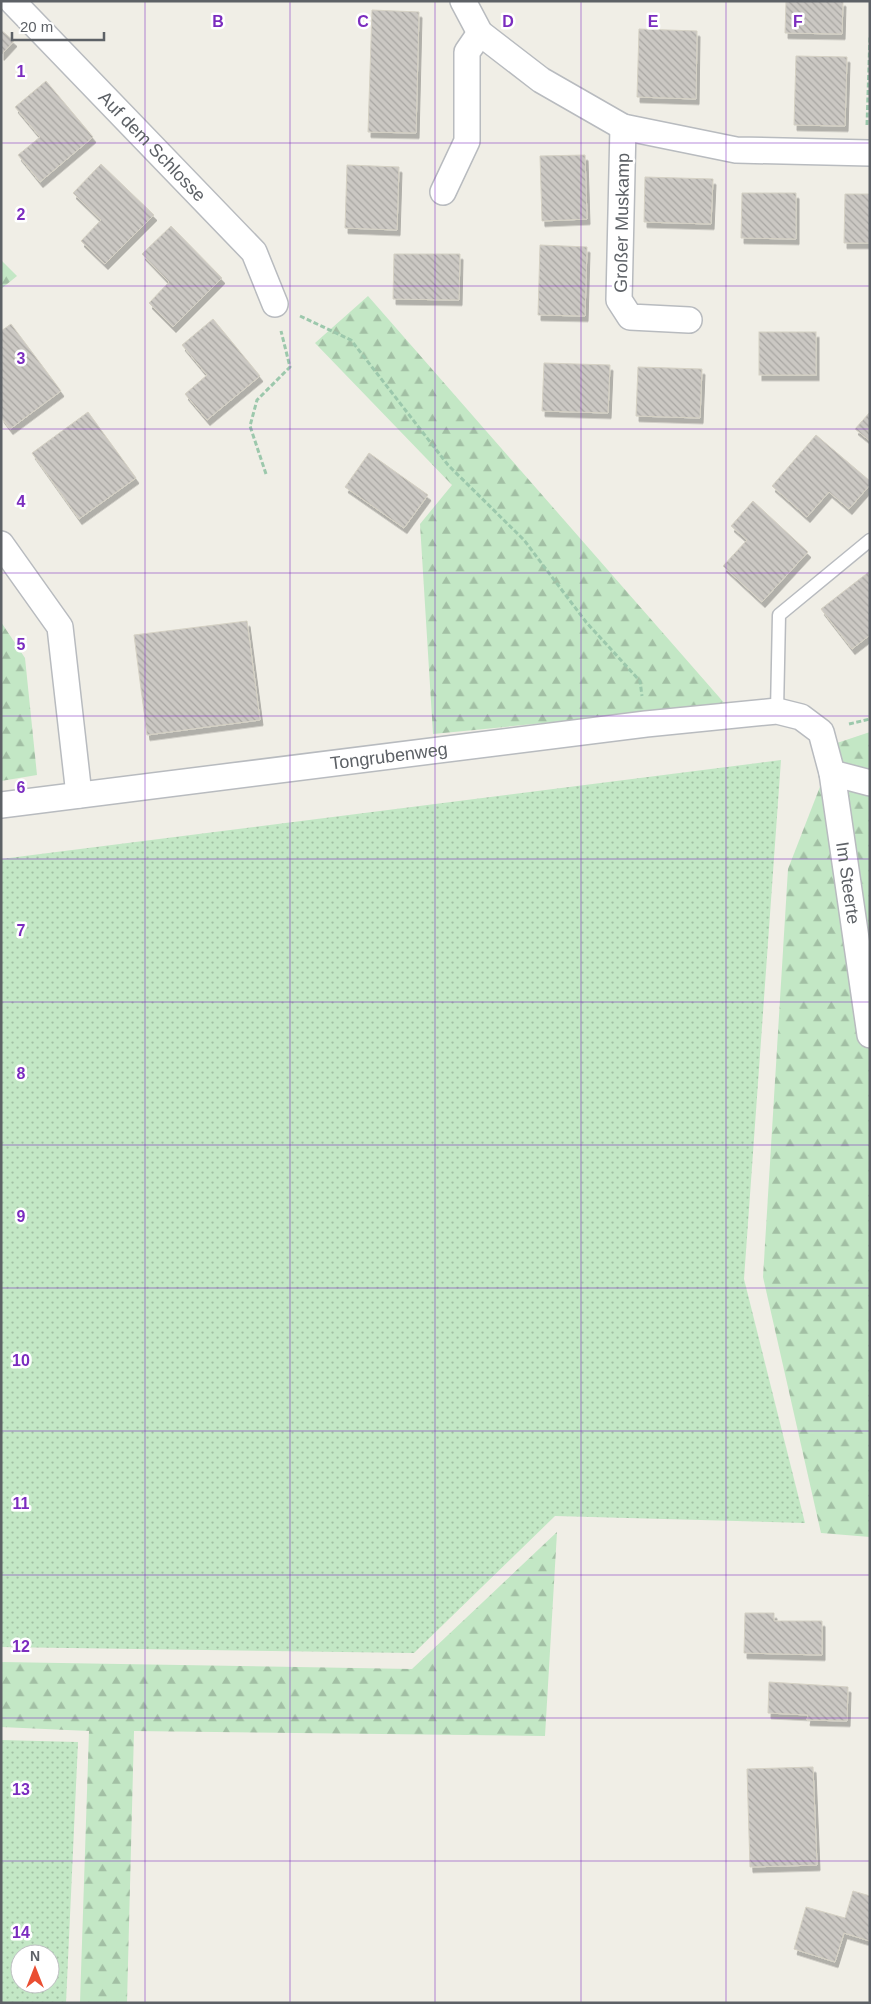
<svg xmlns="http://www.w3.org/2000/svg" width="871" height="2004" font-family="Helvetica,sans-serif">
	<defs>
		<pattern id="grass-dots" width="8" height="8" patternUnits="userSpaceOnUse" patternTransform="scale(1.25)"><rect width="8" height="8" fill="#c3e7c5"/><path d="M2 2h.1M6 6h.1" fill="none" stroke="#a2bfa4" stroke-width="1.8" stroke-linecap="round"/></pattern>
		<pattern id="forest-firs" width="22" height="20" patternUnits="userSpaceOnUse" patternTransform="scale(1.25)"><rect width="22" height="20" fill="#c3e7c5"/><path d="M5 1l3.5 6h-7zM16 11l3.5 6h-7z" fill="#a2bfa4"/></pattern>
		<pattern id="building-back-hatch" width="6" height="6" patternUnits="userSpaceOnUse" patternTransform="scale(1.25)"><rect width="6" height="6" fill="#cbc8c3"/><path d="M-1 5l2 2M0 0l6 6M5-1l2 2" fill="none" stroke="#a8a6a2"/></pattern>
		<filter id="shadow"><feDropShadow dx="3" dy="5.5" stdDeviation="0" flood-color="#0004"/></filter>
	</defs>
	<rect width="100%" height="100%" fill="#f0eee6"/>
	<g fill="url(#grass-dots)" fill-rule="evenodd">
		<polygon points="781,760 744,1279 805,1523 555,1516 414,1653 1,1647 1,859"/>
		<path d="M1,1740L78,1742L66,2003H1ZM20,1954H50V1984H20Z"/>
	</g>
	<g fill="url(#forest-firs)">
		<polygon points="1,260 17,276 1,289"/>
		<polygon points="368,296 726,705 433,734 420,524 452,485 315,343"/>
		<polygon points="1,622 25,658 37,775 1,781"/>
		<polygon points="870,732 870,1537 821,1533 763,1277 788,869 837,743"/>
		<polygon points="557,1532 545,1736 134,1731 127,2003 80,2003 89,1731 1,1727 1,1662 412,1669"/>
	</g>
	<g fill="url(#building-back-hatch)" stroke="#d5d1c4" filter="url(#shadow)">
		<polygon points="786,1 843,1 842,34 785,33"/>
		<polygon points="372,10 419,12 416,133 368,132"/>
		<polygon points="639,29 697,31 696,99 637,97"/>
		<polygon points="1,30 14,41 1,55"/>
		<polygon points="796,56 847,57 845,126 794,125"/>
		<polygon points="46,81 93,137 40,182 18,155 40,137 15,107"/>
		<polygon points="585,155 587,219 542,221 540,156"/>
		<polygon points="101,164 154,215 105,264 81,241 101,220 73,193"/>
		<polygon points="347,165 399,167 397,230 345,228"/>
		<polygon points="645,177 713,179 711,224 644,222"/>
		<polygon points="742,193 796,193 796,239 741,238"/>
		<polygon points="845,194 870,194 870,243 844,243"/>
		<polygon points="171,226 222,278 173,327 149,303 169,282 142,254"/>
		<polygon points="540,245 587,247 585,316 538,315"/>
		<polygon points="394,254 460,254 459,300 393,299"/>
		<polygon points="213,319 260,376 207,420 185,394 207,375 182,345"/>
		<polygon points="11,324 61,391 10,429 1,417 1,331"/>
		<rect x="759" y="332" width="57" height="43"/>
		<polygon points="544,363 610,365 608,413 542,411"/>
		<polygon points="638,367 702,369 700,418 636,416"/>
		<polygon points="88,412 136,478 79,519 32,453"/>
		<polygon points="870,412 870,441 855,429"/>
		<polygon points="816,435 870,481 870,485 849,509 829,492 807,517 772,486"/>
		<polygon points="369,453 428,495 404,528 345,487"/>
		<polygon points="753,501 808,552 762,602 723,566 747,540 731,526"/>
		<polygon points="870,571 870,635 852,649 821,609"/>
		<polygon points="247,621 260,720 147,735 134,635"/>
		<polygon points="745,1613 774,1613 774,1621 822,1621 822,1655 744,1653"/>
		<polygon points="769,1682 848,1687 847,1721 807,1720 808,1715 768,1713"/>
		<polygon points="813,1767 817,1865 750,1867 747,1769"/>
		<polygon points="853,1891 870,1896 870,1941 844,1933 835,1962 794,1949 806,1907 845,1918"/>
	</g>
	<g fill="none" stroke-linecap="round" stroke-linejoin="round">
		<defs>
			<polyline id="lane" points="777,711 779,615 870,540"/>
			<g id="street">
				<path id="s1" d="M12,1L254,252L275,304"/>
				<polyline points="463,1 480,33 541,80 623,127 736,150 870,153"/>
				<polyline points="623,127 619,300 630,317 689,320"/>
				<polyline points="443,192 467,141 467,52 480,33"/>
				<polyline points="1,544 60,627 79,795"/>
				<polyline points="832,773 870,783"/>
				<path id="s2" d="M1,805L646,724L777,711L801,717L821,732L832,773L870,1035"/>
			</g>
		</defs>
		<use href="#lane" stroke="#b8bbbf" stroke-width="15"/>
		<use href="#street" stroke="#b8bbbf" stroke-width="28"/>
		<g stroke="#9cc8ac" stroke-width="3" stroke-dasharray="5 2.5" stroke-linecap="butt">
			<polyline points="867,125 870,35"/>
			<polyline points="300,316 351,340 448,465 524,540 586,622 640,681 642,696"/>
			<polyline points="266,474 250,426 257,400 290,367 281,331"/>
			<polyline points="849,724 870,719"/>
		</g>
		<use href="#lane" stroke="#fff" stroke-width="12"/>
		<use href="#street" stroke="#fff" stroke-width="25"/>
	</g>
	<path fill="none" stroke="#7b2cbf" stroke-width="1" stroke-opacity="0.55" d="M145,1V2003M290,1V2003M435,1V2003M581,1V2003M726,1V2003M1,143H870M1,286H870M1,429H870M1,573H870M1,716H870M1,859H870M1,1002H870M1,1145H870M1,1288H870M1,1431H870M1,1575H870M1,1718H870M1,1861H870"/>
	<g text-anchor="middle" stroke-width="5" stroke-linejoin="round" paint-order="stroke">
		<g font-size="18" fill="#5d6166" stroke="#fff">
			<text dy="6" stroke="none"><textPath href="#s1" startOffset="202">Auf dem Schlosse</textPath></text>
			<text transform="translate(622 223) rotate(-89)" y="6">Großer Muskamp</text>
			<text dy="6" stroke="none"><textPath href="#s2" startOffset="391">Tongrubenweg</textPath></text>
			<text dy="6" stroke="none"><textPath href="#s2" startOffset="985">Im Steerte</textPath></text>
		</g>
	</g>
	<g font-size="16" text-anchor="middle" font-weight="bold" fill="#7b2cbf" stroke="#fff" stroke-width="5" stroke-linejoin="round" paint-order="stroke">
		<text x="218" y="27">B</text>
		<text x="363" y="27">C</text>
		<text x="508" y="27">D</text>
		<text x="653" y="27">E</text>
		<text x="798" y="27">F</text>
		<text x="21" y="77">1</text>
		<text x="21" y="220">2</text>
		<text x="21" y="364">3</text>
		<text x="21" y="507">4</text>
		<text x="21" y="650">5</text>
		<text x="21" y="793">6</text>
		<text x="21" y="936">7</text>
		<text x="21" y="1079">8</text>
		<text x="21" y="1222">9</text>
		<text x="21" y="1366">10</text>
		<text x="21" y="1509">11</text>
		<text x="21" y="1652">12</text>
		<text x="21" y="1795">13</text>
		<text x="21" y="1938">14</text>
	</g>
	<rect width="871" height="2004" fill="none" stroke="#5d6166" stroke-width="5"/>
	<g transform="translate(35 1969)"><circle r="24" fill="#ffffff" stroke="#bec0c2"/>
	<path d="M0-4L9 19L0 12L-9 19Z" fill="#ea4e32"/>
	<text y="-8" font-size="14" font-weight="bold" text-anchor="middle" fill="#5d6166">N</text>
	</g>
	<path d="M12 32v8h92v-8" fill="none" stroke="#5d6166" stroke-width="2.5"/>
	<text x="20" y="32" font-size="15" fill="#5d6166" stroke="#ffffff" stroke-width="4" paint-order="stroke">20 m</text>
</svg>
